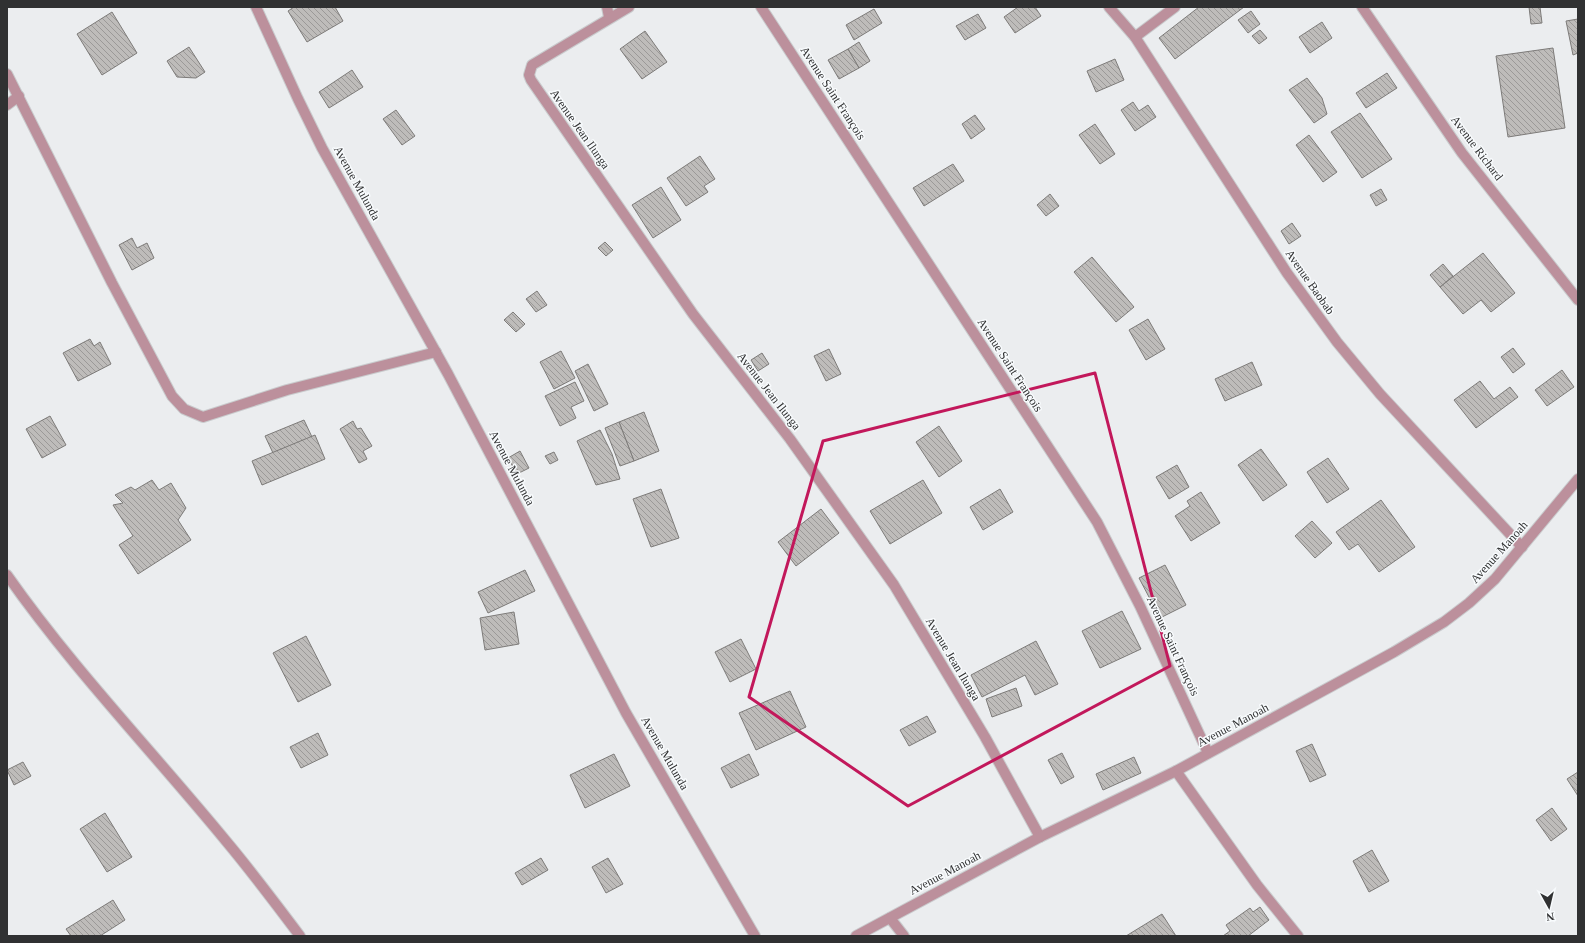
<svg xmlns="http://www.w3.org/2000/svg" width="1585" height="943" font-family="Georgia,serif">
	<defs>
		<pattern id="building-back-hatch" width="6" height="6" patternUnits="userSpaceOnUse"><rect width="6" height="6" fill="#bebcba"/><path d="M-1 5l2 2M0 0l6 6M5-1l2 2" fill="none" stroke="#9b9998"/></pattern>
	</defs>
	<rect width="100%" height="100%" fill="#ebedef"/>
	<g fill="url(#building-back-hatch)" stroke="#7d7b79">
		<polygon points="294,7 335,7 343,21 307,42 288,11"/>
		<polygon points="1018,7 1035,7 1041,16 1015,33 1004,17"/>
		<polygon points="1199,7 1244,7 1175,59 1159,38"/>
		<polygon points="1529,7 1540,7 1542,23 1531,24"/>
		<polygon points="874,9 882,23 854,40 846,25"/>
		<polygon points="1251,11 1260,24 1248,33 1238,20"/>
		<polygon points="112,12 137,53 102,75 77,34"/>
		<polygon points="978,14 986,28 965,40 956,26"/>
		<polygon points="1578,19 1578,53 1573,55 1566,21"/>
		<polygon points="1322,22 1332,38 1310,53 1299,37"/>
		<polygon points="1260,30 1267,38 1259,44 1252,36"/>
		<polygon points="645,31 667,62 642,79 620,49"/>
		<polygon points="859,42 870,61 859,68 848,49"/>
		<polygon points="189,47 205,72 196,78 177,77 167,61"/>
		<polygon points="1553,48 1565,128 1508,137 1496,56"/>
		<polygon points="848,49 859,68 839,79 828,60"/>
		<polygon points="1115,59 1124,80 1096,92 1087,71"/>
		<polygon points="352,70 363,87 329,108 319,92"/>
		<polygon points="1387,73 1397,88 1366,108 1356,93"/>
		<polygon points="1307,78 1322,98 1327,114 1314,123 1289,90"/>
		<polygon points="1133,102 1139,111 1148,105 1156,117 1135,131 1121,110"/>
		<polygon points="396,110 415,136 402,145 383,119"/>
		<polygon points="1360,113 1392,159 1362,178 1331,132"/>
		<polygon points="975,115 985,129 971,139 962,124"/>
		<polygon points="1095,124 1115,154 1100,164 1079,135"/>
		<polygon points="1309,135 1337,172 1323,182 1296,145"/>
		<polygon points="700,156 715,179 704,186 708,192 686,206 667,178"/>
		<polygon points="953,164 964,181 924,206 913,188"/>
		<polygon points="661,187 681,220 653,238 632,205"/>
		<polygon points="1381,189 1387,200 1376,206 1370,195"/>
		<polygon points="1050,194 1059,206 1046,216 1037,205"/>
		<polygon points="1292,223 1301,236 1289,244 1281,231"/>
		<polygon points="132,238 137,248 147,243 154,258 132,270 119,245"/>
		<polygon points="605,242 613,250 606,256 598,248"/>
		<polygon points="1483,253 1515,293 1491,312 1481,300 1463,314 1440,287"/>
		<polygon points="1092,257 1134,307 1116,322 1074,272"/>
		<polygon points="1443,264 1453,276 1440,287 1430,275"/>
		<polygon points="537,291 547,305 536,312 526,299"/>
		<polygon points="513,312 525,324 516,332 504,320"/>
		<polygon points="1148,319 1165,349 1146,360 1129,330"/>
		<polygon points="90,339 94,346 100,342 111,364 78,381 63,353"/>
		<polygon points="1513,348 1525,364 1513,373 1501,357"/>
		<polygon points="829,349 841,374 826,381 814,356"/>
		<polygon points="561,351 575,378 554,389 540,362"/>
		<polygon points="762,353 769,364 758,371 751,360"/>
		<polygon points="1252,362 1262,385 1225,401 1215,379"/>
		<polygon points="588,364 608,404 594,411 575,371"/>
		<polygon points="1562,370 1574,387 1547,406 1535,390"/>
		<polygon points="1480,381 1494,399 1510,387 1518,397 1476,428 1454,400"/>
		<polygon points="575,382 584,401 571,407 576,418 560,426 545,396"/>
		<polygon points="644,412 659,451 634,461 619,422"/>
		<polygon points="50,416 66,445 42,458 26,429"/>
		<polygon points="304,420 312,437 273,453 265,436"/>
		<polygon points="353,421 357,429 361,428 372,446 363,451 367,459 359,463 340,429"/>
		<polygon points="619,422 634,461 620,466 605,428"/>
		<polygon points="939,426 962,461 939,477 916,442"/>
		<polygon points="600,430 612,454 620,479 596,485 577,441"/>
		<polygon points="315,435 325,459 262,485 252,461"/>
		<polygon points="1261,449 1287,485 1263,501 1238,465"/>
		<polygon points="520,451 529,468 517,474 508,458"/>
		<polygon points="554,452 558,460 550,464 545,456"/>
		<polygon points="1328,458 1349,489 1327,503 1307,472"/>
		<polygon points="1177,465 1189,487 1169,499 1156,477"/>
		<polygon points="152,480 159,490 171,483 186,508 178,520 191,540 138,574 119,545 133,536 113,505 123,503 115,495 131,487 135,490"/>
		<polygon points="923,480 942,513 890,544 870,511"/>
		<polygon points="661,489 679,538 651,547 633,499"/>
		<polygon points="1000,489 1013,512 983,530 970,507"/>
		<polygon points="1201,492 1220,523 1191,541 1175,516 1190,506 1187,501"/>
		<polygon points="1381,500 1415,547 1379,572 1358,544 1349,550 1336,532"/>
		<polygon points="821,509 839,533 796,566 778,542"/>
		<polygon points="1312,521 1332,543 1315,558 1295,536"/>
		<polygon points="1165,565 1186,605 1160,618 1139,578"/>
		<polygon points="525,570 535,591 488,613 478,592"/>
		<polygon points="1122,611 1141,649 1100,668 1082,631"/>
		<polygon points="514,612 519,644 485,650 480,618"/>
		<polygon points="306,636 331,685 298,702 273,653"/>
		<polygon points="741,639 756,669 730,682 715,652"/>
		<polygon points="1036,641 1058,684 1035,695 1025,675 982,697 971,675"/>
		<polygon points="1016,688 1022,706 992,717 986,699"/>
		<polygon points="790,691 806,727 756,750 739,713"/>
		<polygon points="927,716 936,732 909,746 900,730"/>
		<polygon points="318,733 328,755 301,768 290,747"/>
		<polygon points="1312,744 1326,775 1310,782 1296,751"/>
		<polygon points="1062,753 1074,777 1061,784 1048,760"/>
		<polygon points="614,754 630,786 585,808 570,775"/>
		<polygon points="749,754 759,775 731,788 721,768"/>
		<polygon points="1134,757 1141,773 1103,790 1096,774"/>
		<polygon points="23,762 31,776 14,785 7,770"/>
		<polygon points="1578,772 1578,796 1567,779"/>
		<polygon points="1552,808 1567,829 1551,841 1536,820"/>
		<polygon points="105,813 132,857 107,872 80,829"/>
		<polygon points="1372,850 1389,881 1369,892 1353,861"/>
		<polygon points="541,858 548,870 522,885 515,873"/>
		<polygon points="608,858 623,884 606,893 592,867"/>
		<polygon points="113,900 125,920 100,936 71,936 66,929"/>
		<polygon points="1260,907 1269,920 1248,936 1223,936 1230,931 1226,925 1250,908 1253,912"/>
		<polygon points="1162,914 1176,936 1126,936"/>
	</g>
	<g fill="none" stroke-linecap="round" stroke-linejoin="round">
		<defs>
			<g id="minor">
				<polyline points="256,7 298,99 322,148 448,374 626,713 755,936"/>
				<polyline points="607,7 609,17"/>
				<polyline points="629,7 532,65 529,75 531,80 693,314 790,439 894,585 985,737 1040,837"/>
				<polyline points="761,7 1097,522 1140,606 1208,753"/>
				<polyline points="1109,7 1135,37 1287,273 1337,342 1380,394 1522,547"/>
				<polyline points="1362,7 1462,153 1578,300"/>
				<polyline points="1135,37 1175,7"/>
				<polyline points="7,74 112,283 172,396 184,409 203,417 287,390 436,352"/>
				<polyline points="7,105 19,96"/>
				<path d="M7,575C73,669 153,752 226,841C252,872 276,904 300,936"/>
				<polyline points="1176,771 1257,885 1298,936"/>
				<polyline points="890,918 904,936"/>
				<polyline points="856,936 1040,837 1176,771 1394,652 1444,622 1469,603 1495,579 1578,479"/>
			</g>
		</defs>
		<use href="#minor" stroke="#c9cbcd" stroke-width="12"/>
		<use href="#minor" stroke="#bc909c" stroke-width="10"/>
	</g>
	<path fill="none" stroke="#c2185b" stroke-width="3" stroke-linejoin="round" d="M1095,373L1170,666L908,806L749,697L823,441Z"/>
	<g text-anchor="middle" stroke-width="3" stroke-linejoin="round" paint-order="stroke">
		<g font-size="12" fill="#303132" stroke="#f8fbfd">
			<text transform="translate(833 93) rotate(57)" y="4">Avenue Saint François</text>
			<text transform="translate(580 129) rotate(55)" y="4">Avenue Jean Ilunga</text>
			<text transform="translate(1477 148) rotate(53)" y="4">Avenue Richard</text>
			<text transform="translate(357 183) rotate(61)" y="4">Avenue Mulunda</text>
			<text transform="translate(1310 282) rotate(55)" y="4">Avenue Baobab</text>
			<text transform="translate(1010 365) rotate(57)" y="4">Avenue Saint François</text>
			<text transform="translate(769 391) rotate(52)" y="4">Avenue Jean Ilunga</text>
			<text transform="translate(512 468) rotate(62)" y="4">Avenue Mulunda</text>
			<text transform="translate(1499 552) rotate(-48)" y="4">Avenue Manoah</text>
			<text transform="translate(1173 646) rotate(65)" y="4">Avenue Saint François</text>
			<text transform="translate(953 659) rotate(59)" y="4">Avenue Jean Ilunga</text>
			<text transform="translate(1233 725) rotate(-28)" y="4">Avenue Manoah</text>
			<text transform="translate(665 753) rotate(60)" y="4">Avenue Mulunda</text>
			<text transform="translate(945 873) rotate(-28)" y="4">Avenue Manoah</text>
		</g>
	</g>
	<rect width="1585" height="943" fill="none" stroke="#303132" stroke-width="16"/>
	<g transform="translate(1549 907) rotate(172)" stroke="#f8fbfd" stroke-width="3" paint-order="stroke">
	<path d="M0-3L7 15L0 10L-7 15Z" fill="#303132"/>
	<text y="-6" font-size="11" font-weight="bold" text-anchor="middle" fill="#303132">N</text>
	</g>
</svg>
